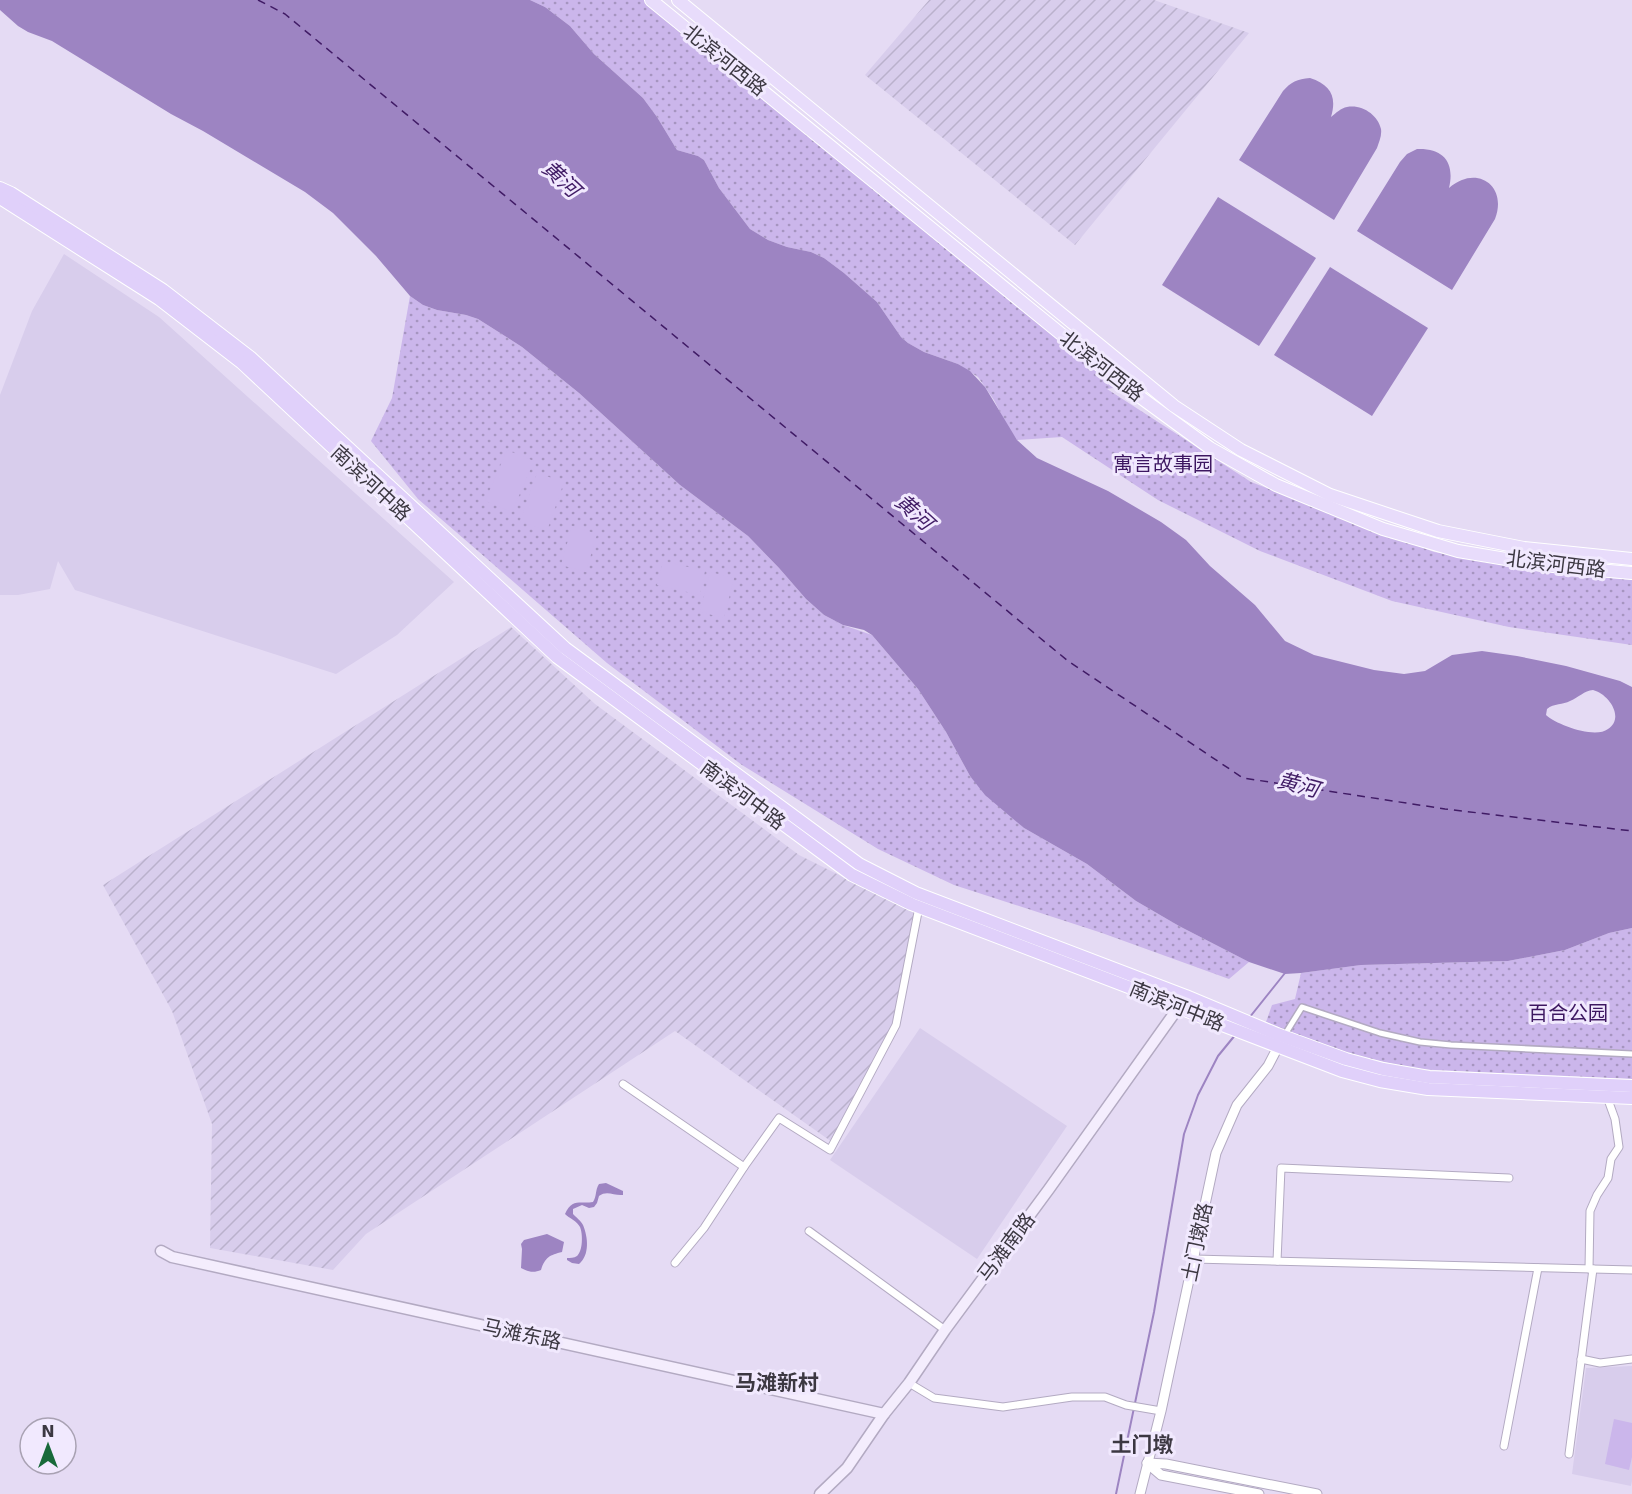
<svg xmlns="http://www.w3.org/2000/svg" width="1632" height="1494" font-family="'DejaVu Sans','Noto Sans SC',sans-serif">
	<defs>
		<pattern id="industrial-furrows" width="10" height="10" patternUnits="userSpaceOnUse" patternTransform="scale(1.5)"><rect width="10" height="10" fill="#d8cdec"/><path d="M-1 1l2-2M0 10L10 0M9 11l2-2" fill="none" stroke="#bab1cc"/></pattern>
		<pattern id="park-dots" width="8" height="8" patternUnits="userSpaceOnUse" patternTransform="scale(1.5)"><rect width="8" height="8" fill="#cbb6eb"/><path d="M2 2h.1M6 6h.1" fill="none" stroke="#a695c0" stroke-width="1.8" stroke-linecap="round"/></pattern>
	</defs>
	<rect width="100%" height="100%" fill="#e5dbf4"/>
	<g fill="#d8cdec">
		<polygon points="64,254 159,317 454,582 397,635 336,674 75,590 58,561 50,589 18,595 0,595 0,395 32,311"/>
		<polygon points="920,1028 1067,1126 977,1259 830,1160"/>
		<polygon points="1632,1366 1632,1481 1631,1486 1572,1474 1586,1368"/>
	</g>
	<g fill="url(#industrial-furrows)">
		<polygon points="929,0 1154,0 1249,33 1075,245 865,75"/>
		<polygon points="511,627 595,704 799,855 917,914 895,1021 832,1142 675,1031 366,1234 333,1270 210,1248 212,1124 172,1011 103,885"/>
	</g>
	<g fill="url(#park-dots)">
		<polygon points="530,0 651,0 1125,386 1107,389 1251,482 1434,552 1565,574 1632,580 1632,645 1509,627 1392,601 1260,551 1158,500 1062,437 1017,440 1006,424 994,400 978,377 958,364 924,352 908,343 901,337 877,302 844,273 824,258 811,252 787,247 768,240 750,229 719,188 704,160 698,156 677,150 657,117 643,98 594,54 570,26 545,7"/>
		<polygon points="410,296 423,305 437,310 466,315 478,319 522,347 579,393 680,485 748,536 779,568 806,599 824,615 843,625 872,635 918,689 946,732 970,776 1024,828 1087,864 1136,901 1179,926 1249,962 1229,979 1102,933 954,885 878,849 742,765 607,663 418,499 371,441 392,398"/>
		<polygon points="1632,928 1632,1079 1414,1069 1338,1051 1266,1022 1272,1005 1295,999 1301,973 1361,965 1508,961 1565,950 1609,933"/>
	</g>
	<g fill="#cbb6eb">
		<polygon points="507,450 534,461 512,512 485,501"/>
		<polygon points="537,473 564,482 547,531 520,521"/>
		<polygon points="572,526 597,534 586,572 561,565"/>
		<polygon points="663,561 705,571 700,595 657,585"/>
		<polygon points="710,572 734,578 724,618 700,612"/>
		<polygon points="1614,1419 1632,1423 1632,1457 1629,1470 1605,1464"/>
	</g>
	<g fill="#9d84c2" fill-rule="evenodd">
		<path d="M0,0H530L545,7L570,26L594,54L643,98L657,117L677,150L698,156L704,160L719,188L750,229L768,240L787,247L811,252L824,258L844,273L877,302L901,337L908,343L924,352L958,364L970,371L985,387L1017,440L1037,458L1108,491L1161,522L1186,540L1210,566L1255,605L1285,641L1314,655L1374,670L1404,674L1425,671L1452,655L1482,651L1517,656L1566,666L1620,681L1632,687V928L1609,933L1565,950L1508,961L1361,965L1301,973L1285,974L1249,962L1179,926L1136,901L1087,864L1024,828L985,795L970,776L946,732L918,689L872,635L864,630L843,625L824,615L806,599L779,568L748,536L680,485L579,393L522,347L478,319L466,315L437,310L423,305L410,296L376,256L333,213L305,192L203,131L171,114L52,41L28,32L18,26L0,10ZM1593,690C1609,694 1625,718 1608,729C1595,739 1557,725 1546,715L1547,709C1554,703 1563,705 1570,701C1579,697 1584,691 1593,690Z"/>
		<path d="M1310,78C1331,85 1337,97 1331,117C1336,113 1341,108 1347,107C1362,104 1378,115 1381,129C1382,136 1379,142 1377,148L1334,220L1239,160L1283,91C1291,82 1297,79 1310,78Z"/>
		<path d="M1417,149C1444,148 1455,163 1449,188C1476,164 1508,185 1495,219L1452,290L1357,231L1400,162L1407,154Z"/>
		<polygon points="1218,197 1316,258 1259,346 1162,285"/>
		<polygon points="1330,267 1428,328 1372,416 1274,355"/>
		<path d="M606,1183L623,1191V1195C614,1196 607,1190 599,1196L597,1203L594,1207L589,1208L582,1205L573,1209V1214C576,1217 581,1221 583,1225C588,1237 590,1255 579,1264L572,1263L567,1260V1258C570,1258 574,1258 577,1256C583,1251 583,1234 580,1227C577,1221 569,1218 565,1214C572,1198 580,1204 593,1202C597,1196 595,1190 599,1184Z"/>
		<path d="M547,1234L564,1242L562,1252C550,1255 545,1257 541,1270C534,1273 528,1272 521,1268L522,1249L521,1244L524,1240Z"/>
	</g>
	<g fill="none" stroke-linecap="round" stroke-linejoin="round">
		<g stroke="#9d84c2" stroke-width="2">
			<polyline points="1249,1018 1285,973"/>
			<polyline points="1116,1494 1154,1312 1184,1134 1198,1095 1218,1056 1236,1034"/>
		</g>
		<polyline stroke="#401b65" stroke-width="1.5" stroke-dasharray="8 6" stroke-linecap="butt" points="258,0 285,14 1068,661 1243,778 1445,809 1632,831"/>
		<defs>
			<polyline id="pedestrian" points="1284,1036 1302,1007 1380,1033 1420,1042 1451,1045 1632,1054"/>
			<g id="minor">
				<polyline points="623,1084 744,1167 704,1228 675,1263"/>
				<polyline points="744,1167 779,1118 830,1150 896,1025 919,907"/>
				<polyline points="809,1231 945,1330"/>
				<polyline points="1194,1259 1632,1270"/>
				<polyline points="1277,1261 1281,1168 1509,1178"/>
				<polyline points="1589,1269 1590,1211 1597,1195 1608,1178 1611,1159 1619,1147 1615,1119 1607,1097"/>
				<polyline points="1581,1359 1600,1363 1632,1359"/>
				<polyline points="909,1383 934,1398 1003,1407 1072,1397 1105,1397 1126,1405 1161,1411"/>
				<polyline points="1504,1446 1538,1268"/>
				<polyline points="1569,1454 1593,1269"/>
			</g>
			<g id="tertiary">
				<polyline points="1147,1463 1166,1464 1317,1494"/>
				<polyline points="1147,1463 1161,1475 1259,1494"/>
				<polyline points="1140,1494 1161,1411 1216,1153 1237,1105 1268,1066 1280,1043"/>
			</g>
			<g id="secondary">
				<polyline points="161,1251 172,1257 884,1414"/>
				<polyline points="820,1494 847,1468 884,1414 909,1383 945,1330 1049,1189 1183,1001"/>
			</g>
			<g id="primary">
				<polyline points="651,0 1125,386 1210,448 1276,485 1383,529 1458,551 1542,565 1632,573"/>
				<polyline points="678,0 1174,406 1241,450 1330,495 1438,531 1524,548 1632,559"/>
			</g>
			<g id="trunk">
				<polyline points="0,188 11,193 163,290 250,357 565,648 859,864 916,893 1186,996 1277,1034 1346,1059 1383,1069 1429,1077 1632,1086"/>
				<polyline points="0,198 159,299 242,363 557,657 852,875 911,904 1144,993 1209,1020 1342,1071 1380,1081 1428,1089 1632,1098"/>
			</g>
		</defs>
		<use href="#pedestrian" stroke="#b3aac2" stroke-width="8"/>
		<use href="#minor" stroke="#b3aac2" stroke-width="9"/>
		<use href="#tertiary" stroke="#b3aac2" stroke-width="11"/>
		<use href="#secondary" stroke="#b3aac2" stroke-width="13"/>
		<use href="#primary" stroke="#fff" stroke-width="14"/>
		<use href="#trunk" stroke="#fff" stroke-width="14"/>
		<use href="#pedestrian" stroke="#fff" stroke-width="5"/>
		<use href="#minor" stroke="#fff" stroke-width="7"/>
		<use href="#tertiary" stroke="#fff" stroke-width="9"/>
		<use href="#secondary" stroke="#f4edfd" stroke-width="10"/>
		<use href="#primary" stroke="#e8dcfb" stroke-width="12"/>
		<use href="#trunk" stroke="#e0d0fa" stroke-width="12"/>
	</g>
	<g text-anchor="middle" stroke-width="6" stroke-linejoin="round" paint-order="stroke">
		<g font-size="20" fill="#3c3842" stroke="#f1e9fe">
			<text transform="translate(725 60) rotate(39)" y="7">北滨河西路</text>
			<text transform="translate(1102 366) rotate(38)" y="7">北滨河西路</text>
			<text transform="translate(371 483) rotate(43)" y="7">南滨河中路</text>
			<text transform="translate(1556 564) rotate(7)" y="7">北滨河西路</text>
			<text transform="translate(743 795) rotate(37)" y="7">南滨河中路</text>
			<text transform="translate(1177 1006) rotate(22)" y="7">南滨河中路</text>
			<text transform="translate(1197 1242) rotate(-78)" y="7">土门墩路</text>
			<text transform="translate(1006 1247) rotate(-53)" y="7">马滩南路</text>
			<text transform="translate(522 1334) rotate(12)" y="7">马滩东路</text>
		</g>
		<g font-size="20" fill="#3d1761" stroke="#f1e9fe">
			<text x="1163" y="471">寓言故事园</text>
			<text x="1568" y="1020">百合公园</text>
		</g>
		<g font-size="21" font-style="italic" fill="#401b65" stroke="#f1e9fe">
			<text transform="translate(561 179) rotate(43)" y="7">黄河</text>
			<text transform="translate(914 512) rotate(42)" y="7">黄河</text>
			<text transform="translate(1298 785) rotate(15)" y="7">黄河</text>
		</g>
		<g font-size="21" font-weight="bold" fill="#3c3842" stroke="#f1e9fe">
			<text x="777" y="1390">马滩新村</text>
			<text x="1142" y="1452">土门墩</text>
		</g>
	</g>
	<g transform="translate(48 1446)"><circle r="28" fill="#f1e9fe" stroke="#a9a2b3" stroke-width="1.5"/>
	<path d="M0-4.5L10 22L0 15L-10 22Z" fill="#186a3a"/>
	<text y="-9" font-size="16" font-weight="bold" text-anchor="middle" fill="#3c3842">N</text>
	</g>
</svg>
